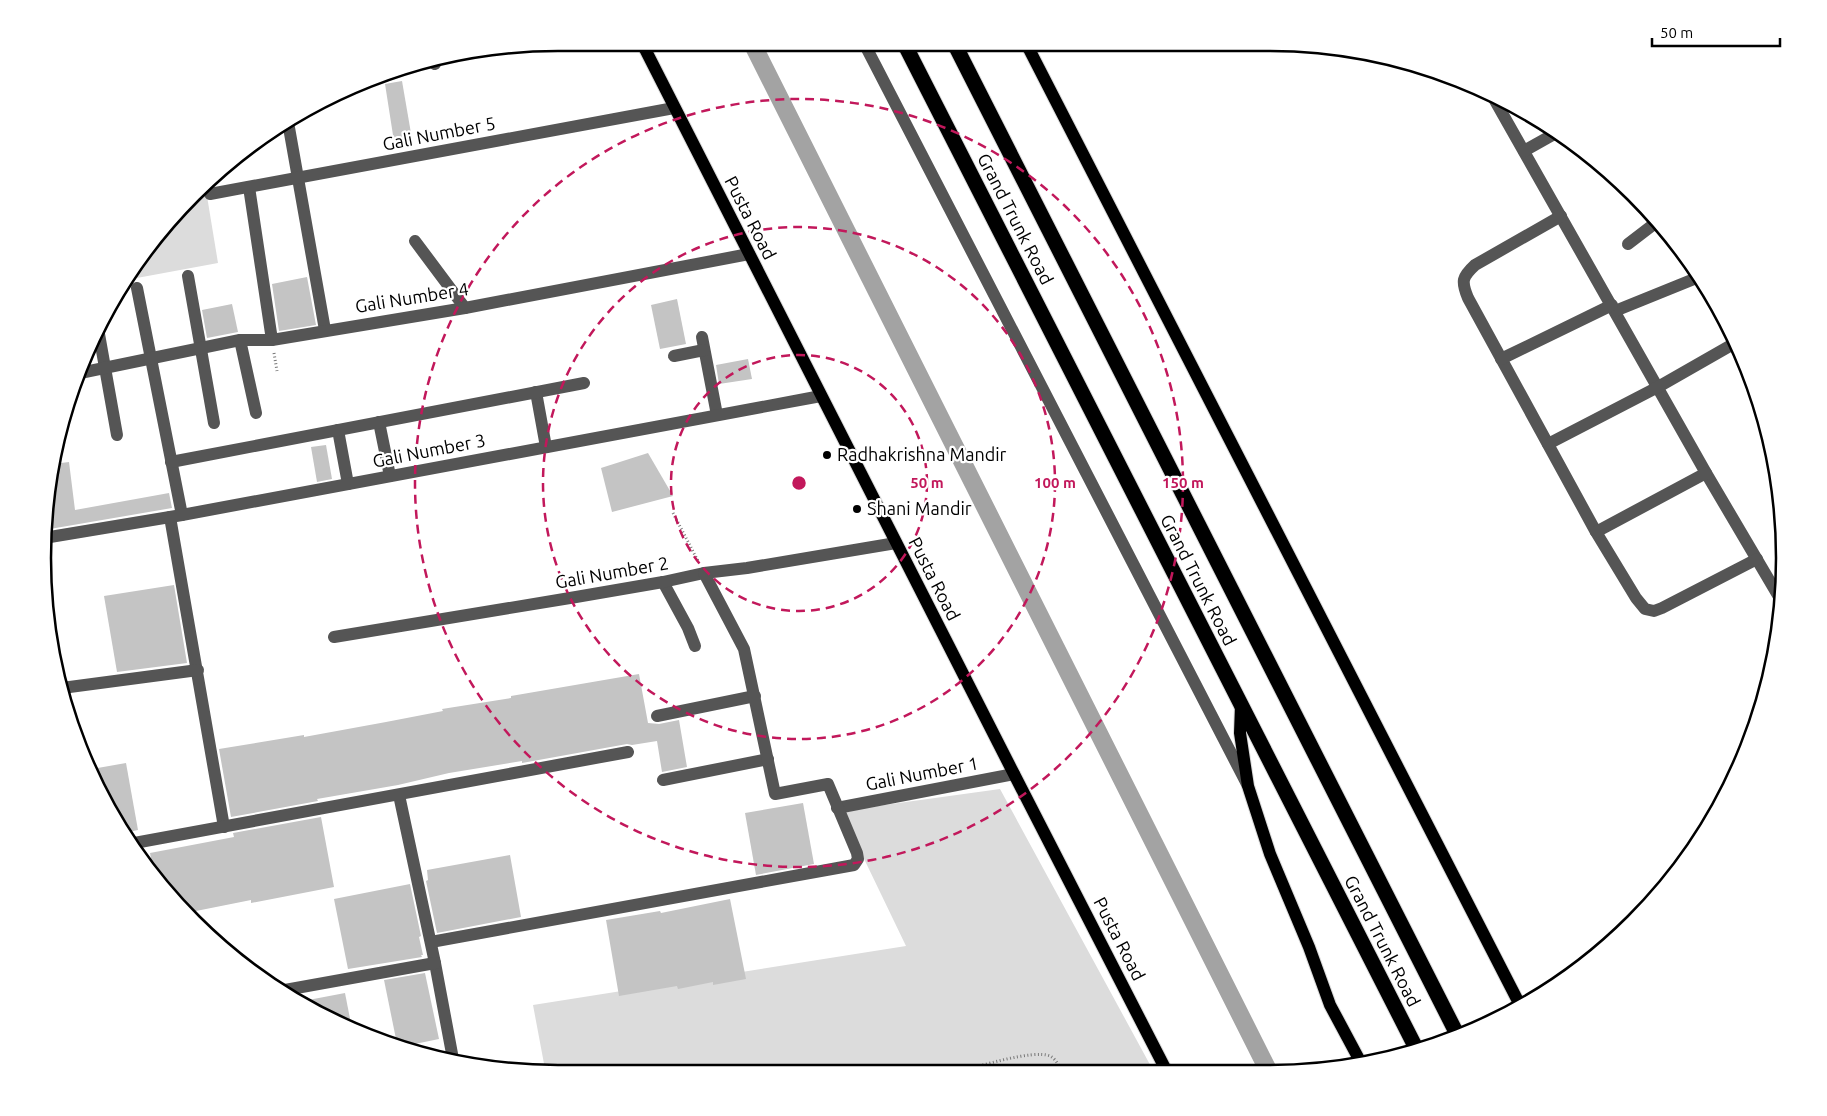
<svg xmlns="http://www.w3.org/2000/svg" width="1827" height="1116" font-family="Ubuntu,sans-serif">
	<rect width="100%" height="100%" fill="#fff"/>
	<g fill="#dcdcdc">
		<polygon points="205,184 218,263 126,280 130,271 193,194"/>
		<polygon points="1000,789 1154,1072 545,1069 533,1005 906,946 841,811"/>
	</g>
	<g fill="none" stroke-linecap="round" stroke-linejoin="round">
		<polyline stroke="#a3a3a3" stroke-width="18" points="754,47 1269,1072"/>
	</g>
	<g fill="#c4c4c4">
		<polygon points="402,81 413,145 395,148 385,84"/>
		<polygon points="307,277 316,325 279,331 272,284"/>
		<polygon points="677,299 686,344 660,349 651,305"/>
		<polygon points="232,304 238,332 207,338 202,310"/>
		<polygon points="748,359 752,379 719,384 716,365"/>
		<polygon points="326,445 332,479 317,482 311,447"/>
		<polygon points="648,453 673,496 612,512 601,468"/>
		<polygon points="69,462 75,510 169,493 172,508 44,530 47,490 53,464"/>
		<polygon points="174,585 187,663 117,672 104,596"/>
		<polygon points="639,674 648,723 659,724 679,720 687,767 662,772 657,741 632,745 627,744 522,763 522,761 449,773 398,785 317,799 318,801 231,817 219,749 304,735 304,737 386,722 443,711 442,709 511,698 511,696"/>
		<polygon points="126,763 138,830 124,833 92,769"/>
		<polygon points="803,803 814,864 756,875 745,813"/>
		<polygon points="321,817 334,887 251,903 251,900 186,913 154,875 150,853 234,837 233,833"/>
		<polygon points="510,855 521,917 437,933 426,881 428,880 427,870"/>
		<polygon points="410,884 421,936 419,937 423,955 421,955 422,957 348,969 334,899"/>
		<polygon points="730,899 746,979 713,985 713,982 678,989 677,986 619,996 606,920 660,911 661,913"/>
		<polygon points="425,973 439,1039 405,1046 397,1044 384,980"/>
		<polygon points="345,993 352,1029 303,1001"/>
	</g>
	<g fill="none" stroke-linecap="round" stroke-linejoin="round">
		<defs>
			<g id="major">
				<polyline points="644,47 1014,774 1167,1072"/>
				<polyline points="1028,47 1521,1007"/>
				<polyline points="1241,705 1240,733 1248,786 1270,854 1309,947 1330,1005 1360,1061"/>
			</g>
			<g id="highway">
				<polyline points="906,47 1417,1050"/>
				<polyline points="956,47 1458,1036"/>
			</g>
		</defs>
		<use href="#major" stroke="#dbdbdb" stroke-width="14"/>
		<use href="#highway" stroke="#dbdbdb" stroke-width="17"/>
		<g stroke="#777" stroke-width="3" stroke-dasharray="1 2.5" stroke-linecap="butt">
			<polyline points="274,353 277,371"/>
			<polyline points="673,513 698,561"/>
			<path d="M959,1071C978,1067 1033,1049 1050,1056C1056,1059 1059,1066 1062,1071"/>
		</g>
		<g stroke="#555" stroke-width="12">
			<polyline points="866,47 1247,784"/>
			<polyline points="434,60 435,64"/>
			<polyline points="1493,97 1706,473 1782,602"/>
			<polyline points="288,122 325,330"/>
			<polyline points="1524,151 1556,133"/>
			<polyline points="249,187 272,340"/>
			<polyline points="210,194 674,108"/>
			<path d="M1561,216L1475,265C1462,277 1461,281 1468,298L1596,532L1636,598L1645,609L1654,611L1662,608L1757,559"/>
			<polyline points="415,241 465,308"/>
			<polyline points="1628,244 1658,221"/>
			<polyline points="188,276 214,423"/>
			<polyline points="137,288 182,515"/>
			<polyline points="1615,311 1699,277"/>
			<polyline points="99,334 117,435"/>
			<polyline points="702,337 717,415"/>
			<polyline points="240,340 256,413"/>
			<polyline points="674,356 704,350"/>
			<polyline points="1501,359 1612,305"/>
			<polyline points="80,373 240,340 272,340 465,308 749,254"/>
			<polyline points="536,392 546,447"/>
			<polyline points="379,422 390,476"/>
			<polyline points="338,430 348,484"/>
			<polyline points="1548,444 1658,387 1735,343"/>
			<polyline points="171,462 584,383"/>
			<polyline points="170,517 224,827"/>
			<polyline points="1596,532 1706,473"/>
			<polyline points="44,538 182,515 821,396"/>
			<polyline points="663,582 688,628 695,646"/>
			<polyline points="334,637 576,597 663,582 704,573 747,568 896,543"/>
			<polyline points="62,688 198,670"/>
			<polyline points="657,716 755,696"/>
			<polyline points="663,780 768,759"/>
			<polyline points="399,795 435,963 453,1059"/>
			<polyline points="837,808 1014,774"/>
			<polyline points="129,844 628,752"/>
			<polyline points="431,942 854,865 858,859 857,853 828,784 775,794 744,649 704,573"/>
			<polyline points="285,990 435,963"/>
		</g>
		<use href="#major" stroke="#000" stroke-width="12"/>
		<use href="#highway" stroke="#000" stroke-width="15"/>
	</g>
	<g fill="none" stroke="#c2185b" stroke-width="2.5" stroke-dasharray="9 6">
		<circle cx="799" cy="483" r="128"/>
		<circle cx="799" cy="483" r="256"/>
		<circle cx="799" cy="483" r="384"/>
	</g>
	<g fill="#000" stroke="#fff" stroke-width="2">
		<circle cx="827" cy="455" r="5"/>
		<circle cx="857" cy="509" r="5"/>
	</g>
	<g text-anchor="middle" stroke-width="4.5" stroke-linejoin="round" paint-order="stroke">
		<g font-size="18" fill="#000" stroke="#fff">
			<text transform="translate(439 134) rotate(-11)" y="6">Gali Number 5</text>
			<text transform="translate(750 218) rotate(63)" y="6">Pusta Road</text>
			<text transform="translate(1015 219) rotate(63)" y="6">Grand Trunk Road</text>
			<text transform="translate(412 298) rotate(-9)" y="6">Gali Number 4</text>
			<text transform="translate(429 451) rotate(-11)" y="6">Gali Number 3</text>
			<text transform="translate(612 573) rotate(-10)" y="6">Gali Number 2</text>
			<text transform="translate(934 579) rotate(63)" y="6">Pusta Road</text>
			<text transform="translate(1198 580) rotate(63)" y="6">Grand Trunk Road</text>
			<text transform="translate(922 774) rotate(-11)" y="6">Gali Number 1</text>
			<text transform="translate(1119 939) rotate(63)" y="6">Pusta Road</text>
			<text transform="translate(1382 941) rotate(63)" y="6">Grand Trunk Road</text>
		</g>
		<g font-size="18" fill="#000" stroke="#fff" text-anchor="start">
			<text x="837" y="461">Radhakrishna Mandir</text>
			<text x="867" y="515">Shani Mandir</text>
		</g>
	</g>
	<path d="M0 0H1827V1116H0ZM558 51H1269A507 507 0 0 1 1776 558V558A507 507 0 0 1 1269 1065H558A507 507 0 0 1 51 558V558A507 507 0 0 1 558 51Z" fill="#fff" fill-rule="evenodd"/>
	<path fill="none" stroke="#000" stroke-width="2.5" d="M558 51H1269A507 507 0 0 1 1776 558V558A507 507 0 0 1 1269 1065H558A507 507 0 0 1 51 558V558A507 507 0 0 1 558 51Z"/>
	<circle cx="799" cy="483" r="8" fill="#c2185b" stroke="#fff" stroke-width="2.5"/>
	<g font-size="15" text-anchor="middle" font-weight="bold" fill="#c2185b" stroke="#fff" stroke-width="4.5" stroke-linejoin="round" paint-order="stroke">
		<text x="927" y="488">50 m</text>
		<text x="1055" y="488">100 m</text>
		<text x="1183" y="488">150 m</text>
	</g>
	<path d="M1652 38v8h128v-8" fill="none" stroke="#000000" stroke-width="2.5"/>
	<text x="1660" y="38" font-size="15" fill="#000000" stroke="#ffffff" stroke-width="4" paint-order="stroke">50 m</text>
</svg>
